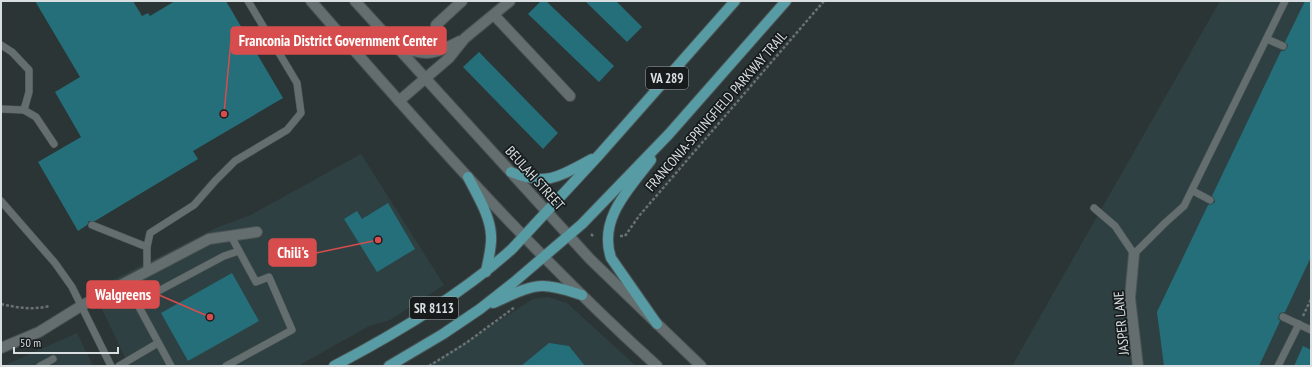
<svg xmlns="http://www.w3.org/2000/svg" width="1312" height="367" font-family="'PT Sans Narrow',sans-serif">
	<rect width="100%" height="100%" fill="#2c3536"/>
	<g fill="#2f4043">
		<polygon points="1220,1 1311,1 1311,366 1012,366"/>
		<polygon points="361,154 444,285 390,320 369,326 298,366 129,366 93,290 218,227 251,215"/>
		<polygon points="548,297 567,303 636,366 428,366 533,299"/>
		<polygon points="77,333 93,366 3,366"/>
	</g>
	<g fill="#246f7a">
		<polygon points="35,1 133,1 142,16 148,13 150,16 175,1 226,1 283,98 193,151 198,159 95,221 89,221 87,225 78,231 38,162 81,137 55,92 80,77"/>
		<polygon points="541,1 546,1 614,66 599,82 528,14"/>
		<polygon points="585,1 616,1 642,27 627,42"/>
		<polygon points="1305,1 1311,1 1311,257 1285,312 1280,313 1279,315 1278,318 1280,321 1259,366 1164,366 1157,312 1208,205 1212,204 1215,202 1214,198 1212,196 1281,51 1284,51 1287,48 1288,45 1285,42"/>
		<polygon points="479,52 558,133 543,149 463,67"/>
		<polygon points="388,203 415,249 377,272 344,219 357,211 362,219"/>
		<polygon points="232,273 259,321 188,361 161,313"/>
		<polygon points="549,343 569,346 585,366 521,366"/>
		<polygon points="1303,346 1311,350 1311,366 1294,366"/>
	</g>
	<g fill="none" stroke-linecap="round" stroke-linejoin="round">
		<defs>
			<g id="service">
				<polyline points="1267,39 1283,46"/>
				<polyline points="1,45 12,52 29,70 29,92 24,110 1,109"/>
				<polyline points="25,106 24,110 36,117 54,144"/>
				<polyline points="1193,191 1210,200"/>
				<polyline points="1,201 55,263 72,287 111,366"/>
				<polyline points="1094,208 1115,226 1134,254 1165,223 1184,206 1285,1"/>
				<polyline points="92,225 147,247 147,272"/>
				<polyline points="147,247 150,233 194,205 215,181 235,161 287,130 301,113 297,83 248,1"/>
				<polyline points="126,283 171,366"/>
				<polyline points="136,303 224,256 239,251"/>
				<polyline points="1283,317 1311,330"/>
				<polyline points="40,366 53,359"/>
				<polyline points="119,366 158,343"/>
				<polyline points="226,366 292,330 269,277 256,282 231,236"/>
				<polyline points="1278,366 1299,324"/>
			</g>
			<g id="minor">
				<polyline points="494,15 570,96"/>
				<polyline points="436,25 462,1"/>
				<path d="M396,46C426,56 432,56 460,41"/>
				<polyline points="399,101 449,58 465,38 510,1"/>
				<polyline points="1134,254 1130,298 1138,366"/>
				<polyline points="1,348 39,332 81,306 209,239 257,232"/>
			</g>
			<g id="secondary">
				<path d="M311,1C421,127 532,253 657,366"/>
				<polyline points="355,1 590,259 701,366"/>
			</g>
			<g id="primary">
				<path d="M651,160C629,189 598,219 611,258L657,324"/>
				<path d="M511,172C547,187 560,176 592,159"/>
				<path d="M468,177C477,195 490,215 491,235C492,247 488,260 486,272"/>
				<path d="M493,303C508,297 526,286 543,286C556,286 569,291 582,295"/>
				<path d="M334,366C395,334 461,295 512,249L599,155L735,1"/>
				<polyline points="389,366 443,334 480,309 513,283 582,224 669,134 786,1"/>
			</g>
		</defs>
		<use href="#service" stroke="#4b5354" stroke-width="8"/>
		<use href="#minor" stroke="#4b5354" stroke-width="12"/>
		<use href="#secondary" stroke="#4b5354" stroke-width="12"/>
		<use href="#primary" stroke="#4b5354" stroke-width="12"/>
		<g stroke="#697172" stroke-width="2.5" stroke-dasharray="3 2" stroke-linecap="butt">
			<polyline points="591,234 594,237"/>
			<polyline points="620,236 625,236 639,216 824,1"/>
			<path d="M1,304C18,308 33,310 50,306"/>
			<polyline points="1303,316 1311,299"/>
			<polyline points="429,366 466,343 515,307"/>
		</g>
		<use href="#service" stroke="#646e6f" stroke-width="7"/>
		<use href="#minor" stroke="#646e6f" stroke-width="10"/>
		<use href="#secondary" stroke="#646e6f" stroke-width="10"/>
		<use href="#primary" stroke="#579ca5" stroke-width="10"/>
	</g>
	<g text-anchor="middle" stroke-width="3.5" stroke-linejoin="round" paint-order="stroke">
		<g fill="#171b1c" stroke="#9fa4a5" stroke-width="1">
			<rect x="646" y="67" width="42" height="22" rx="3"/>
			<rect x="410" y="297" width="48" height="22" rx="3"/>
		</g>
		<g font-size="13" font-weight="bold" fill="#d9dfe0">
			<text x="667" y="83">VA 289</text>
			<text x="434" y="313">SR 8113</text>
		</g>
		<g font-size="14" fill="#d9dfe0" stroke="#171b1c">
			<text transform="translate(716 111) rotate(-49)" y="5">FRANCONIA-SPRINGFIELD PARKWAY TRAIL</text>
			<text transform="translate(535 178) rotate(48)" y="5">BEULAH STREET</text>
			<text transform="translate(1121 323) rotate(-95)" y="5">JASPER LANE</text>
		</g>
	</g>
	<path fill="none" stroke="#d74d4d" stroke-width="1.5" d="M224 114L231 40M378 240L316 253M210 317L159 295"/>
	<g fill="#d74d4d" stroke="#171b1c" stroke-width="1.5">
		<circle cx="224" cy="114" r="4"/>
		<circle cx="378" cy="240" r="4"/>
		<circle cx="210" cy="317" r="4"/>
	</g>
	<g fill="#d74d4d" stroke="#d74d4d" stroke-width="1.5">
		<rect x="231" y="27" width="215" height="27" rx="4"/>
		<rect x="269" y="239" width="47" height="27" rx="4"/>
		<rect x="87" y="281" width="72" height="27" rx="4"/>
	</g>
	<g font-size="15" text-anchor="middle" font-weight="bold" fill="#fff">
		<text x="338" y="46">Franconia District Government Center</text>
		<text x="293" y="258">Chili's</text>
		<text x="123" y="300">Walgreens</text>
	</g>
	<rect width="1312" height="367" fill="none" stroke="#d9dfe0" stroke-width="4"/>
	<path d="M14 347v6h104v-6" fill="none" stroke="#d9dfe0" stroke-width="2"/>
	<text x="20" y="347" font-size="12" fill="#d9dfe0" stroke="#171b1c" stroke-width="3" paint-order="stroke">50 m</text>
</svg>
